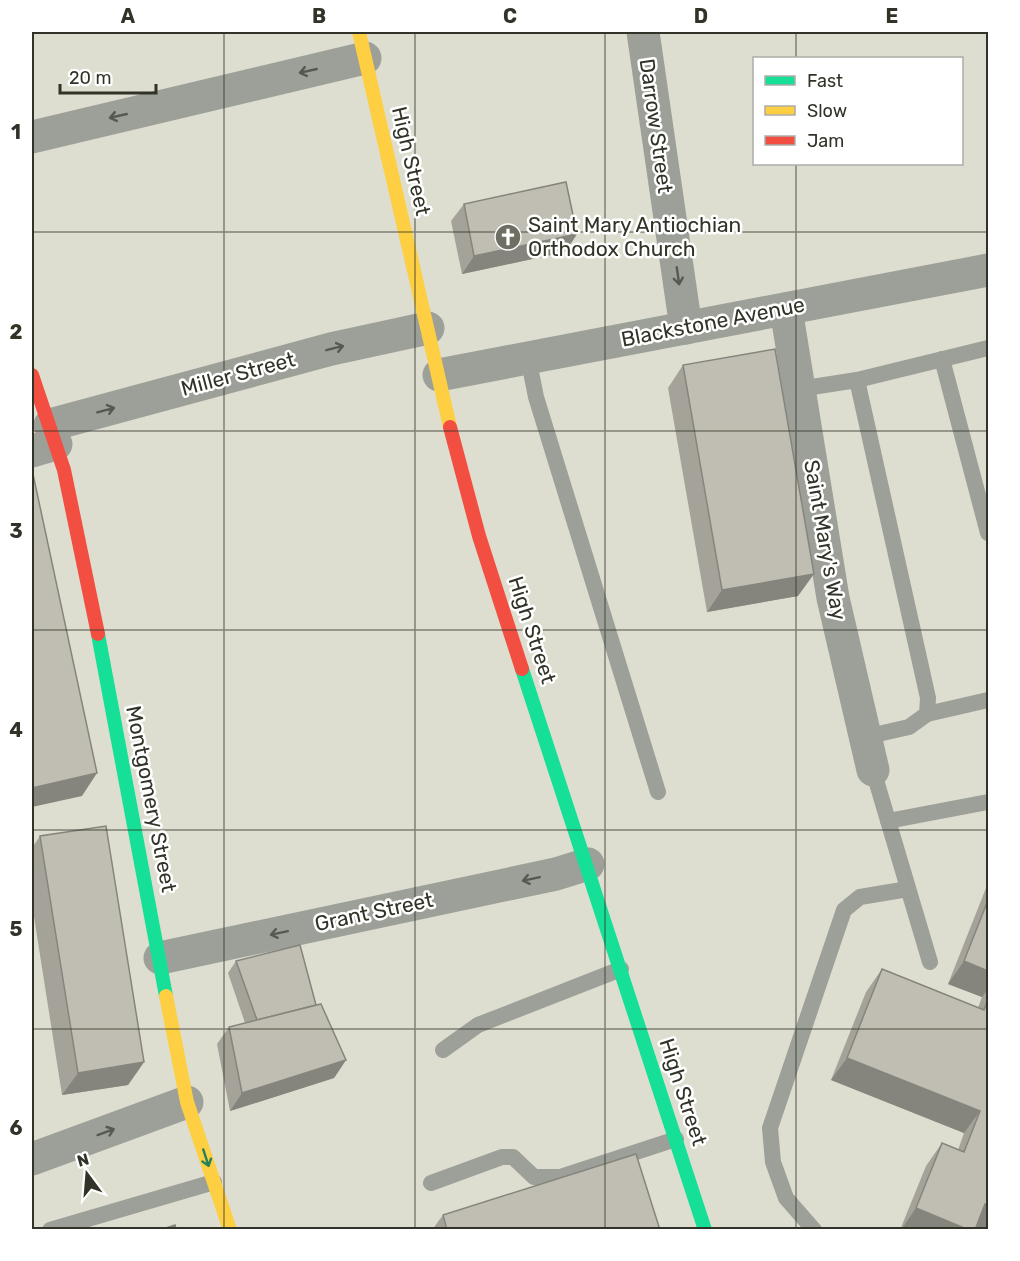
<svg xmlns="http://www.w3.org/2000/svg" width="1020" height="1261" font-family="Rubik,sans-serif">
	<rect width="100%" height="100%" fill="#dddecf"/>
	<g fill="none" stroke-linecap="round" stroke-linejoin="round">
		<g stroke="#9da099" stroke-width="16">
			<polyline points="528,357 536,397 658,792"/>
			<polyline points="942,359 988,533"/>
			<polyline points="857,380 928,698 927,714 909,727 865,737"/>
			<polyline points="799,389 857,380 988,348"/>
			<polyline points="927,714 988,700"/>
			<polyline points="873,770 930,962"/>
			<polyline points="888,821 988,802"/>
			<polyline points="443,1050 478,1025 621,969"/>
			<polyline points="431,1183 502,1157 513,1157 534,1177 560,1177 676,1139"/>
			<polyline points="50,1230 214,1182"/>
			<polyline points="814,1230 786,1198 773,1162 770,1128 844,910 860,897 908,889"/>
		</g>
		<g stroke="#9da099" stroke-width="33">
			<polyline points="643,32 686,328"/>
			<polyline points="32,137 365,58"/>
			<polyline points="786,309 833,598 873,770"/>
			<polyline points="439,375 988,270"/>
			<polyline points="50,425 331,349 428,328"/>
			<polyline points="32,451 56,444"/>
			<polyline points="160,958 556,874 588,864"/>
			<polyline points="32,1159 187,1102"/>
		</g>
		<g stroke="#16e098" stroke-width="14">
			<polyline points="98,634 166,996"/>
			<polyline points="522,669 705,1230"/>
		</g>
		<g stroke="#ffcf43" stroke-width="14">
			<polyline points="359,32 450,427"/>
			<polyline points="166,996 187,1102 230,1230"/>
		</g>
		<g stroke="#f24e42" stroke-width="14">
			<polyline points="32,375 64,470 98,634"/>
			<polyline points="450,427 479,536 522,669"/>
		</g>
	</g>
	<g fill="#a5a399">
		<polygon points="464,204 577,234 565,252 462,274 451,221"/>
		<polygon points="683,365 798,596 707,612 668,388"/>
		<polygon points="40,836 144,1062 128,1085 62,1095 32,904 32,848"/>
		<polygon points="988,883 988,1230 978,1230 975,1229 975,1230 900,1230 926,1166 942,1143 958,1150 964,1133 831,1080 866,992 882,969 978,1008 982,997 948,984"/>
		<polygon points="236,961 316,1005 346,1060 334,1078 230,1111 217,1044 229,1027 245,1023 228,973"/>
		<polygon points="443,1215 660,1230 432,1230"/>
	</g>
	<g fill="#86857d">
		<polygon points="577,234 565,252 462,274 474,256"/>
		<polygon points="814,574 798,596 707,612 722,590"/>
		<polygon points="97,773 82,796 32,807 32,788"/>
		<polygon points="964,961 988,971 988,989 982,997 948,984"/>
		<polygon points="847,1058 980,1111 964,1133 831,1080"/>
		<polygon points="346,1060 334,1078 230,1111 242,1093"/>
		<polygon points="144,1062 128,1085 62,1095 78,1073"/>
		<polygon points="985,1204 988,1205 988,1230 978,1230 970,1226"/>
		<polygon points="916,1208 969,1230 901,1230"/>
	</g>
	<g fill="#c0beb2" stroke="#86857d" stroke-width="1.5">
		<polygon points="566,182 577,234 474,256 464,204"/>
		<polygon points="775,349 814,574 722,590 683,365"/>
		<polygon points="32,473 33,474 97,773 32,788"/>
		<polygon points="106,826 144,1062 78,1073 40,836"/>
		<polygon points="988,900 988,971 964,961"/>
		<polygon points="300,945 316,1005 257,1020 236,961"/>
		<polygon points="882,969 984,1010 988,999 988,1205 985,1204 975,1230 969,1230 916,1208 942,1143 964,1152 980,1111 847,1058"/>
		<polygon points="321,1004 346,1060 242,1093 229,1027"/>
		<polygon points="636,1154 660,1230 447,1230 443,1215"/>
		<polygon points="175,1225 176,1230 160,1230"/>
	</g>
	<defs><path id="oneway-shaft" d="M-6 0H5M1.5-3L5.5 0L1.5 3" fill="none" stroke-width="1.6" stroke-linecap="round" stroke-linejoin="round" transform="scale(1.5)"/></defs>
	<g stroke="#575950">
		<use href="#oneway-shaft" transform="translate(308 71) rotate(167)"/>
		<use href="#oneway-shaft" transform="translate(118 116) rotate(167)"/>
		<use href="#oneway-shaft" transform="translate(678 276) rotate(82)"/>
		<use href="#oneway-shaft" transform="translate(335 348) rotate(-14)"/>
		<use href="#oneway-shaft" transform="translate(106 410) rotate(-15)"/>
		<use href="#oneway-shaft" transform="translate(531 879) rotate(168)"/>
		<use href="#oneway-shaft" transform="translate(279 933) rotate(168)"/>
		<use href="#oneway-shaft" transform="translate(106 1132) rotate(-20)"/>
	</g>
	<use stroke="#25815a" href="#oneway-shaft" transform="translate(206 1158) rotate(72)"/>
	<path fill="none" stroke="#323328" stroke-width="1.5" stroke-opacity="0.55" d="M224,32V1230M415,32V1230M605,32V1230M796,32V58M796,164V1230M32,232H988M32,431H988M32,630H988M32,830H988M32,1029H988"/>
	<defs>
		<symbol id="church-disc" viewBox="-11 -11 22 22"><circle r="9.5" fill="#6e6f62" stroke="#fff"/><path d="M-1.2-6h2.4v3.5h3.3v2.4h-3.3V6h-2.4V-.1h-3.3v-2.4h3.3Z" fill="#fff"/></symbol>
	</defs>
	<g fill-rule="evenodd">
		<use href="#church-disc" x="493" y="222" width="30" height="30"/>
	</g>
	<g text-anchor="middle" stroke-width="5" stroke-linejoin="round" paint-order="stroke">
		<g font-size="21" fill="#323328" stroke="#fff">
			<text transform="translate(656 126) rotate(82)" y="7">Darrow Street</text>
			<text transform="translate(411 161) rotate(77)" y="7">High Street</text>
			<text transform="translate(713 322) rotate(-11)" y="7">Blackstone Avenue</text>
			<text transform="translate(238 374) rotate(-15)" y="7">Miller Street</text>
			<text transform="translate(825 540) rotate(80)" y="7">Saint Mary's Way</text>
			<text transform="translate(532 630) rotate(72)" y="7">High Street</text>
			<text transform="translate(151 799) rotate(79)" y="7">Montgomery Street</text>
			<text transform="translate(374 912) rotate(-12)" y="7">Grant Street</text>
			<text transform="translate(683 1092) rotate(72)" y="7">High Street</text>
		</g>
		<g font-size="21" fill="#323328" stroke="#fff" text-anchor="start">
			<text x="528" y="232">Saint Mary Antiochian<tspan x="528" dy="24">Orthodox Church</tspan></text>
		</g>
	</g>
	<rect width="1020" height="1261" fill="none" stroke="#ffffff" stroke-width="66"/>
	<rect x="753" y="57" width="210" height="108" fill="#ffffff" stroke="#adada9" stroke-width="1.5"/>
	<rect x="765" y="76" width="30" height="9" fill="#16e098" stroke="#adada9" stroke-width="1.5"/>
	<text x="807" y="87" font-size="18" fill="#323328">Fast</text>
	<rect x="765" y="106" width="30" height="9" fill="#ffcf43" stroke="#adada9" stroke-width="1.5"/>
	<text x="807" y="117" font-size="18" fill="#323328">Slow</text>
	<rect x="765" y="136" width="30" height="9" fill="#f24e42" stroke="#adada9" stroke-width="1.5"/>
	<text x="807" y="147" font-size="18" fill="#323328">Jam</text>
	<g transform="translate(87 1174) rotate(344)" stroke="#ffffff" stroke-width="4.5" paint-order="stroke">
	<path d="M0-4.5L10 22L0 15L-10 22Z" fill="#323328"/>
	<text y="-9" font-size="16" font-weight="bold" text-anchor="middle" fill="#323328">N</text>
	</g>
	<path d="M60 84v9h96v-9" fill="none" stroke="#323328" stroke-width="3"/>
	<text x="69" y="84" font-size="18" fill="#323328" stroke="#ffffff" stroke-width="4.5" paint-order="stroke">20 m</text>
	<rect x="33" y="33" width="954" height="1195" fill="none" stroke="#323328" stroke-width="2"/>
	<g font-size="20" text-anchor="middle" font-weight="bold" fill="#323328">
		<text x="128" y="23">A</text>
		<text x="319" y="23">B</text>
		<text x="510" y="23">C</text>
		<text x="701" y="23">D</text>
		<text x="892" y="23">E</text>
		<text x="16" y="139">1</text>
		<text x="16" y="339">2</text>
		<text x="16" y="538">3</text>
		<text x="16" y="737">4</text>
		<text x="16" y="936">5</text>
		<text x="16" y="1135">6</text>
	</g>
</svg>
